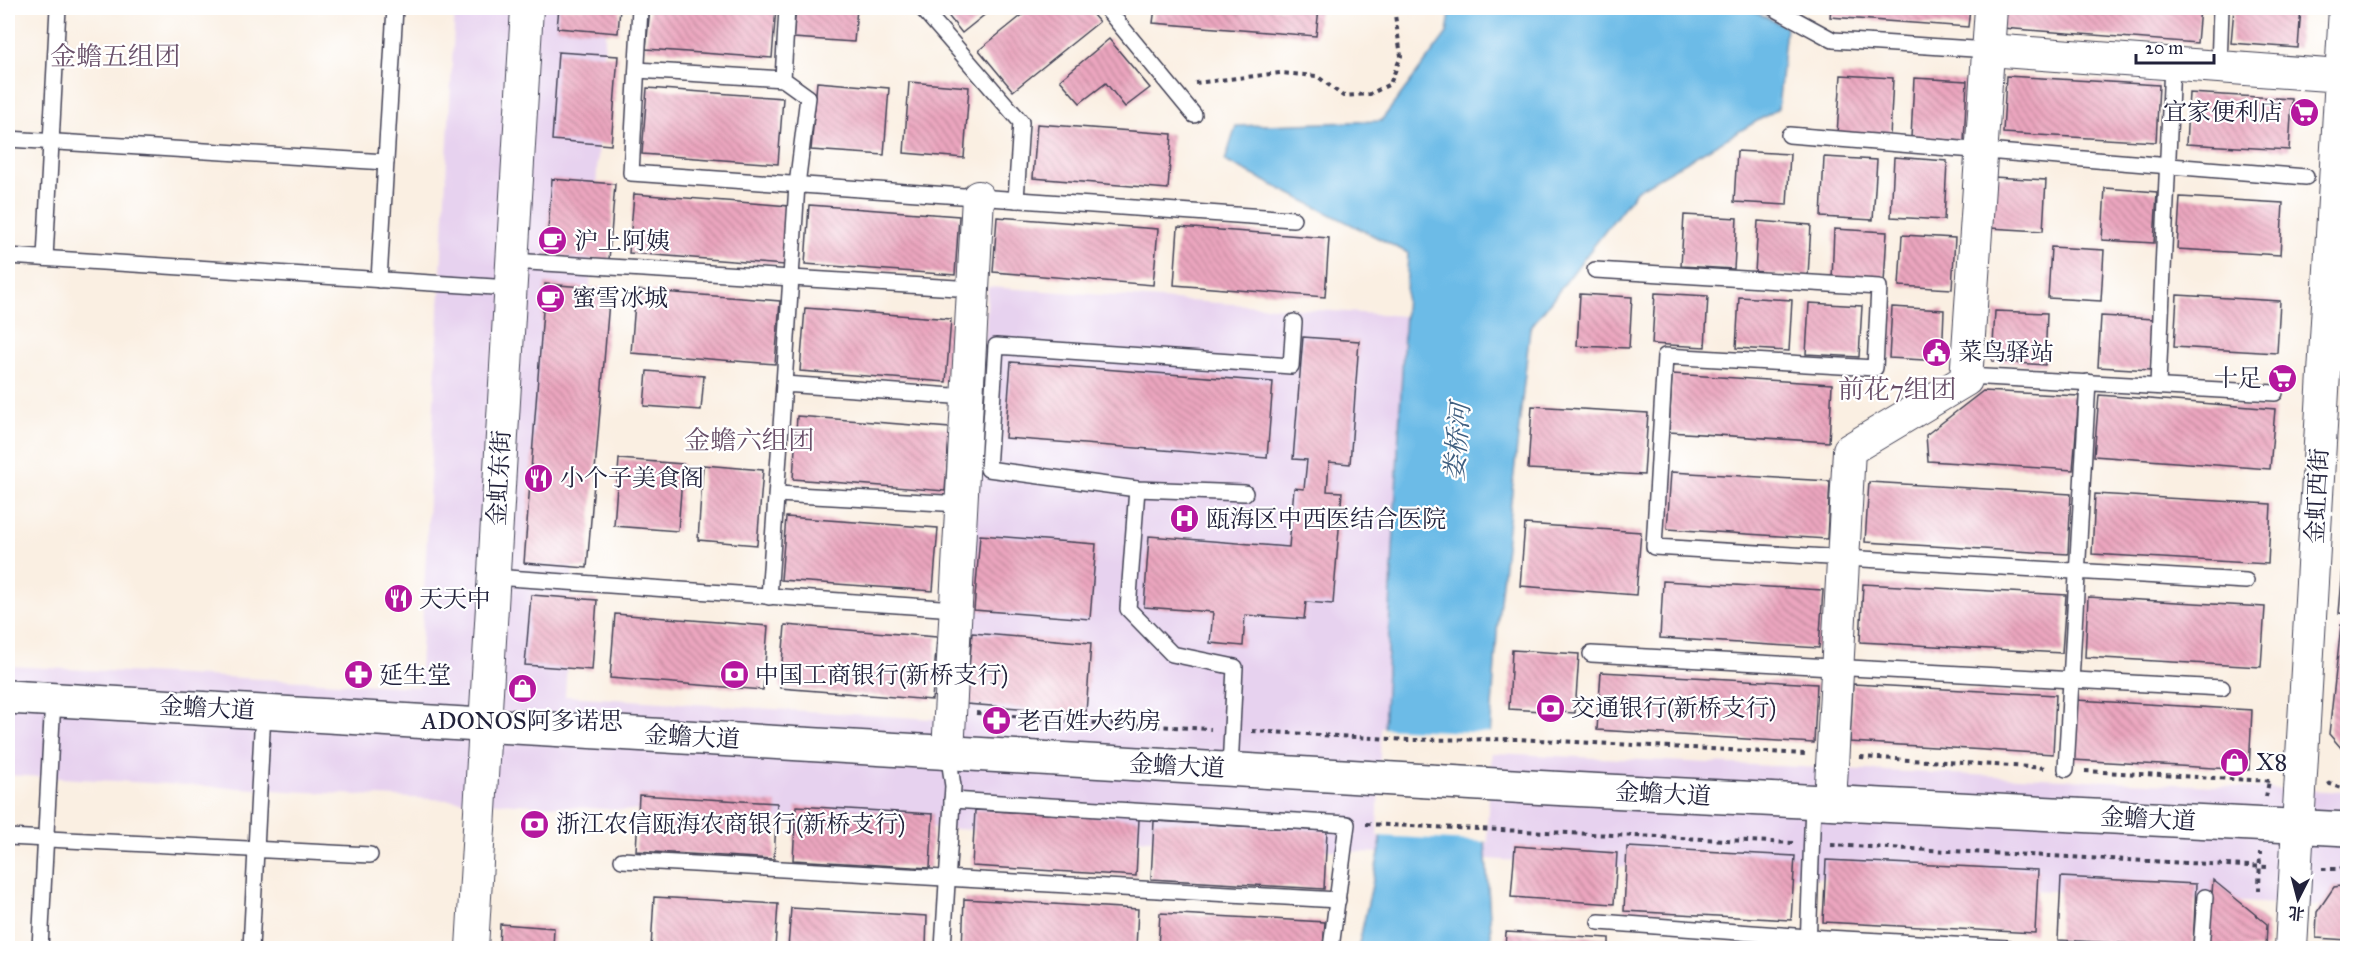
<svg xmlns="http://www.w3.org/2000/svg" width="2355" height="956" font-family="'IM FELL Great Primer','Noto Serif SC',serif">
	<defs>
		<pattern id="building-back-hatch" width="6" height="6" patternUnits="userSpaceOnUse" patternTransform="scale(1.5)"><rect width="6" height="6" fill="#eca6bf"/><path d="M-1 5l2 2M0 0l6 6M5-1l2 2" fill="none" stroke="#bf879c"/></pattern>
	</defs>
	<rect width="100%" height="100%" fill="#fff"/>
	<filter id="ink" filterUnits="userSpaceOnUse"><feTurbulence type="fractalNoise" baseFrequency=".0167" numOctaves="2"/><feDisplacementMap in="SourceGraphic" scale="12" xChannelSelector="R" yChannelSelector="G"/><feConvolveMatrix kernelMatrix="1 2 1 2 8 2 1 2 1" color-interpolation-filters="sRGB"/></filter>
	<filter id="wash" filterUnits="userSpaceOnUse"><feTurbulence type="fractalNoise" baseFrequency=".008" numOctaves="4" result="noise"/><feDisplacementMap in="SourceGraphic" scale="24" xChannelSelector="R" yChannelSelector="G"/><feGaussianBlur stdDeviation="1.35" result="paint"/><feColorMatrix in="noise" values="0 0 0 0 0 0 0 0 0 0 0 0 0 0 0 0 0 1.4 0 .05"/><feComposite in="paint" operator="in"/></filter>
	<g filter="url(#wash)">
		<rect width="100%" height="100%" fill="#faefe2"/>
		<polygon fill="#e7d2ef" points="455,8 607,8 565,696 965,721 988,287 1404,316 1383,748 2347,792 2347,908 8,775 8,666 419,687"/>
		<polygon fill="#6cbbe7" stroke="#476e91" stroke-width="1.5" points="1451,8 1747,8 1786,27 1778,109 1637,190 1530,328 1498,619 1484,826 1492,948 1358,948 1380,849 1383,749 1408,253 1225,161 1236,126 1381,121 1447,33"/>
		<polygon fill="#faefe2" points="1381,728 1493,733 1487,826 1488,842 1377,836"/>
		<g id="blocks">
			<g fill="url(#building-back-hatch)">
				<polygon points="559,8 620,8 618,33 557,28"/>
				<polygon points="650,8 776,8 772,58 646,49"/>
				<polygon points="796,8 857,8 854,42 793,38"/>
				<polygon points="942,8 993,8 962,33"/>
				<polygon points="1031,8 1087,8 1099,22 1013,91 979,50"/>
				<polygon points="1155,8 1319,8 1316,36 1153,23"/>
				<polygon points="1831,8 1970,8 1968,27 1830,17"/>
				<polygon points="2004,8 2200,8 2197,43 2002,28"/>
				<polygon points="2234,8 2301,8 2298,48 2231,43"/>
				<polygon points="1109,39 1150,88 1125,107 1106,83 1080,103 1060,80"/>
				<polygon points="558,52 618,56 611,145 552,140"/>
				<polygon points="1841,75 1893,78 1890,137 1837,134"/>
				<polygon points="2006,76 2159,85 2156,142 2003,133"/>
				<polygon points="1914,78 1967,81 1964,141 1911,138"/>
				<polygon points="817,82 889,88 884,155 811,150"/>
				<polygon points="909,82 969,87 964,158 904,153"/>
				<polygon points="647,88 783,98 778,164 642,154"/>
				<polygon points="2189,93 2292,99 2289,150 2186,144"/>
				<polygon points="1037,124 1172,134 1168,189 1033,178"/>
				<polygon points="1737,151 1790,154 1787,205 1734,202"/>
				<polygon points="1824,157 1877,160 1873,220 1821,217"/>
				<polygon points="1894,157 1947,161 1944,220 1891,217"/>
				<polygon points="1993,177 2046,180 2043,231 1990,228"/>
				<polygon points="552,179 615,184 609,260 546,256"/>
				<polygon points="2105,188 2157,192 2154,243 2102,240"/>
				<polygon points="634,194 789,206 785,265 629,253"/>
				<polygon points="2180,197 2283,203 2280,255 2177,249"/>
				<polygon points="809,205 959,216 955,275 805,264"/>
				<polygon points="1684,215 1737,218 1734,269 1681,266"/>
				<polygon points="997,217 1158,229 1153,285 993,272"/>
				<polygon points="1758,221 1811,225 1808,276 1755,273"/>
				<polygon points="1178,227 1329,238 1325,297 1174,285"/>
				<polygon points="1834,229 1887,232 1884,283 1832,280"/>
				<polygon points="1902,235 1955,238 1952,289 1899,286"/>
				<polygon points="2051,247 2104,250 2101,301 2048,298"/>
				<polygon points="545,284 610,289 587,568 524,563"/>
				<polygon points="636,290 780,301 775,364 631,353"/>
				<polygon points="1655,293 1708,296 1705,347 1652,344"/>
				<polygon points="1580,294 1632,297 1629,348 1577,346"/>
				<polygon points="2177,295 2280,301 2277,353 2174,347"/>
				<polygon points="1739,297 1792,300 1789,351 1736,348"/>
				<polygon points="1809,303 1862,306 1859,357 1806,354"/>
				<polygon points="1892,307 1944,310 1942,361 1889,358"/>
				<polygon points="805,308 951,319 946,382 800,371"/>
				<polygon points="1995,311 2047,313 2045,365 1992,361"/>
				<polygon points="2101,316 2154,319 2151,370 2098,367"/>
				<polygon points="1303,337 1359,341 1350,464 1329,462 1327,491 1342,492 1333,604 1306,602 1304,619 1245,615 1243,646 1210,643 1213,612 1144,607 1149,536 1289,547 1294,488 1304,489 1307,460 1293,459"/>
				<polygon points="1011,362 1273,382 1267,458 1005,438"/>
				<polygon points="647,371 704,376 701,410 644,406"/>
				<polygon points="1672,374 1832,384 1829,442 1669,432"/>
				<polygon points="1983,391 2079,396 2073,470 1928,461 1926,435"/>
				<polygon points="2099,395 2275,409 2270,469 2094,456"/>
				<polygon points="1532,406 1648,413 1644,475 1528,469"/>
				<polygon points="797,416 950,428 945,491 793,479"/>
				<polygon points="619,459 683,464 678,531 614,526"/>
				<polygon points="703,465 763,470 757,545 698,540"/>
				<polygon points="1671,472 1830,481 1827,539 1667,529"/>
				<polygon points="1869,482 2071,494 2068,554 1865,542"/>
				<polygon points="2095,494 2271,504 2268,564 2092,554"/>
				<polygon points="786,517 938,528 933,591 781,580"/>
				<polygon points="1525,524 1641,532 1636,595 1520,586"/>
				<polygon points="2346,533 2348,533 2348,614 2339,613"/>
				<polygon points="980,535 1096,544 1090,619 974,610"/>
				<polygon points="1663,581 1823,590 1819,648 1660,638"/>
				<polygon points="1863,584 2066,595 2062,653 1860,642"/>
				<polygon points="531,595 597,600 592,670 525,665"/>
				<polygon points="2088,597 2265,607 2261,667 2085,657"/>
				<polygon points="615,614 768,626 763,690 610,678"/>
				<polygon points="785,625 937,637 932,700 780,688"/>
				<polygon points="2341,625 2348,626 2348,756 2329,734"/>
				<polygon points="972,633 1091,643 1086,713 966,704"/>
				<polygon points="1512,650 1579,654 1575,713 1509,709"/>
				<polygon points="1601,672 1817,684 1814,743 1597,730"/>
				<polygon points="1853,684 2056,695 2053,754 1850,742"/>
				<polygon points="2076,700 2252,710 2249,770 2073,760"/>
				<polygon points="639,795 777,803 774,859 636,851"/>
				<polygon points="796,806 933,814 930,868 793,860"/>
				<polygon points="975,810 1139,819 1136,876 972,866"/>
				<polygon points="1154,821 1327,831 1324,889 1151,879"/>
				<polygon points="1515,846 1617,853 1614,904 1511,897"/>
				<polygon points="1627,847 1795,856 1791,920 1624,911"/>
				<polygon points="1826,860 2038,870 2035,933 1823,922"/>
				<polygon points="2061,877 2196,884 2193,947 2058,940"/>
				<polygon points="2213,880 2267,924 2266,948 2208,948"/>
				<polygon points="2348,885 2348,940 2316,938 2317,912 2334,887"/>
				<polygon points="654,897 778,904 775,948 651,948"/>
				<polygon points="964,899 1138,909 1136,948 962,948"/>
				<polygon points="791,908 927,916 926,948 788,948"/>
				<polygon points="1160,913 1325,922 1323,948 1158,948"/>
				<polygon points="500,924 554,928 553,948 499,948"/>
				<polygon points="1506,932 1609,938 1609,948 1505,948"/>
			</g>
		</g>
	</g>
	<g filter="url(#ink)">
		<use href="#blocks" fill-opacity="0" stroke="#424154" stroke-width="1.5"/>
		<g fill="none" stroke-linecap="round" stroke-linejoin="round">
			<defs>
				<g id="lane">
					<polyline points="640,8 631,173 1293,219"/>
					<polyline points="922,8 1021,122 1016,200"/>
					<polyline points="1106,8 1194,115"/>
					<polyline points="1774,8 1833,40 1989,50"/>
					<polyline points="2219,67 2221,8"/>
					<polyline points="637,70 783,79"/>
					<polyline points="1789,135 2306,177"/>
					<polyline points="8,139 386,162"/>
					<polyline points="8,256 510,288"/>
					<polyline points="45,258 58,8"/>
					<polyline points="512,261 973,289"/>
					<polyline points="1595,270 1879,287 1875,368 1665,356 1654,547 2246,581"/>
					<polyline points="379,280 395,8"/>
					<polyline points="1967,376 2275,393"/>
					<polyline points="784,384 797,185 808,97 783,79 787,8"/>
					<polyline points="2158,385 2172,64"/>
					<polyline points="1137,489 1128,609 1172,654 1235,667 1230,769"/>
					<polyline points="1245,493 1137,489 988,469 996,346 1291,366 1294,322"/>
					<polyline points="777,494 961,504"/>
					<polyline points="494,577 955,609"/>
					<polyline points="769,597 784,384 967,397"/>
					<polyline points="1591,654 2222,688"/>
					<polyline points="2066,769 2088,382"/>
					<polyline points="952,800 1347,824 1331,948"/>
					<polyline points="8,837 370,855"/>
					<polyline points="622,860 1338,900"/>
					<polyline points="1599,922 1808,937 2008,948"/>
					<polyline points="40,948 53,699"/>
					<polyline points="251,948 263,712"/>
					<polyline points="943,948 953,786 948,752"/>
					<polyline points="1808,948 1813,802"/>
					<polyline points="2201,948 2205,897"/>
				</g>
				<g id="street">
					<polyline points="1989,50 2341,76"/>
					<polyline points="948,752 978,197"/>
					<polyline points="1830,803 1849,450 1966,380 1991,8"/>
					<polyline points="472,948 527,8"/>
					<polyline points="2291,948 2345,8"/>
				</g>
				<polyline id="secondary" points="8,697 1530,787 2348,829"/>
			</defs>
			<use href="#lane" stroke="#424154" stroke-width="18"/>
			<use href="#street" stroke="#424154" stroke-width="34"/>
			<use href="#secondary" stroke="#424154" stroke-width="36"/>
			<g stroke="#424154" stroke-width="4" stroke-dasharray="4.5 4.5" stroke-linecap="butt">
				<polyline points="1195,83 1280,73 1317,76 1343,96 1370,94 1390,84 1401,56 1394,8"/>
				<polyline points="976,713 1096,723 1211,729"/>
				<polyline points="1252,731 1408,740 1518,739 1805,754"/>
				<polyline points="1860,757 2047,768"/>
				<polyline points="2085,771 2272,781"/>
				<polyline points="2329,782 2330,784 2348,790"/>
				<polyline points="2266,797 2269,781"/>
				<polyline points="1366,824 1793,843"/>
				<polyline points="1831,845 2267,867"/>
				<polyline points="2322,869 2339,869 2348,866"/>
				<polyline points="2259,891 2260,852"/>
			</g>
			<use href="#lane" stroke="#fff" stroke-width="15"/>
			<use href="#street" stroke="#fff" stroke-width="32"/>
			<use href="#secondary" stroke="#fff" stroke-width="33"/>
		</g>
	</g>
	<defs>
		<symbol id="supermarket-disc" viewBox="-11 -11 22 22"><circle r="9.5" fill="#b5179e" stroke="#fff"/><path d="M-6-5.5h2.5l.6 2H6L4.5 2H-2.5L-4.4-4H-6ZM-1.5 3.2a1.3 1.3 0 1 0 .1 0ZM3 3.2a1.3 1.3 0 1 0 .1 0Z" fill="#fff"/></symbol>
		<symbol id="cafe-disc" viewBox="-11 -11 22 22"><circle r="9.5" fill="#b5179e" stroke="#fff"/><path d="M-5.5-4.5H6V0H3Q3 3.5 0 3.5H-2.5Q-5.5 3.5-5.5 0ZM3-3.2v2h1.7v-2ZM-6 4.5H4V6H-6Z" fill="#fff"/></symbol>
		<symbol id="civic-disc" viewBox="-11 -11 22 22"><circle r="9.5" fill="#b5179e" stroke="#fff"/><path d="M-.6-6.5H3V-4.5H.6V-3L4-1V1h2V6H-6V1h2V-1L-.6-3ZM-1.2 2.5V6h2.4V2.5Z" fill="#fff"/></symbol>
		<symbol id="restaurant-disc" viewBox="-11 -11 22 22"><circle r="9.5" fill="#b5179e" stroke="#fff"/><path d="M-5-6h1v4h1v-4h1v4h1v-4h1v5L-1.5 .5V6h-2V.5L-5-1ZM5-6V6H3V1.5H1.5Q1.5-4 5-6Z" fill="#fff"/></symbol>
		<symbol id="hospital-disc" viewBox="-11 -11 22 22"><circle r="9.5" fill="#b5179e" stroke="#fff"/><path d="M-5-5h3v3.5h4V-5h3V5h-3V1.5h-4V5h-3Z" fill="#fff"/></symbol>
		<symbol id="pharmacy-disc" viewBox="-11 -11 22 22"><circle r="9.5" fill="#b5179e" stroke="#fff"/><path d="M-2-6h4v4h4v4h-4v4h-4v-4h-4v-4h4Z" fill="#fff"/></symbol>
		<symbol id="bank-disc" viewBox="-11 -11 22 22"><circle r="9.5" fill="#b5179e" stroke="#fff"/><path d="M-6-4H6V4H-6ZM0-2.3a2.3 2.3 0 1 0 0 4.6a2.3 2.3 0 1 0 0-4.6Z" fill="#fff"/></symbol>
		<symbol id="shop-disc" viewBox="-11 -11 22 22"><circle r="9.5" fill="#b5179e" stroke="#fff"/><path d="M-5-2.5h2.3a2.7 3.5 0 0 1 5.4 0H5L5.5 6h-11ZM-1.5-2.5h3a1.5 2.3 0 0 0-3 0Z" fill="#fff"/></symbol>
	</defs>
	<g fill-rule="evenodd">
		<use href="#supermarket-disc" x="2288" y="96" width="33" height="33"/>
		<use href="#cafe-disc" x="536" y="224" width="33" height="33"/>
		<use href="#cafe-disc" x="534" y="282" width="33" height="33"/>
		<use href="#civic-disc" x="1920" y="336" width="33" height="33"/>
		<use href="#supermarket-disc" x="2266" y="362" width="33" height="33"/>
		<use href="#restaurant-disc" x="522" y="462" width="33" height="33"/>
		<use href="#hospital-disc" x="1168" y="502" width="33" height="33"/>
		<use href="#restaurant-disc" x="382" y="582" width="33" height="33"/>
		<use href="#pharmacy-disc" x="342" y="658" width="33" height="33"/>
		<use href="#bank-disc" x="718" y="658" width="33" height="33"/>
		<use href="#shop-disc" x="506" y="672" width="33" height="33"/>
		<use href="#bank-disc" x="1534" y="692" width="33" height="33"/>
		<use href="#pharmacy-disc" x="980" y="704" width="33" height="33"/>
		<use href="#shop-disc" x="2218" y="746" width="33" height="33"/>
		<use href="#bank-disc" x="518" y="808" width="33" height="33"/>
	</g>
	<g text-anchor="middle" stroke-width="4.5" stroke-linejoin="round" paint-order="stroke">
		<g font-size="24" fill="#22223b" stroke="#fff" text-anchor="start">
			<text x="2283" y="120" text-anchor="end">宜家便利店</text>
			<text x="574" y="249">沪上阿姨</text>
			<text x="572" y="306">蜜雪冰城</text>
			<text x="1958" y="360">菜鸟驿站</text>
			<text x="2262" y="386" text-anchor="end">十足</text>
			<text x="560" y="486">小个子美食阁</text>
			<text x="1206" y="527">瓯海区中西医结合医院</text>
			<text x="419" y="607">天天中</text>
			<text x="379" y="683">延生堂</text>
			<text x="755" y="683">中国工商银行(新桥支行)</text>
			<text x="1571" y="716">交通银行(新桥支行)</text>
			<text x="522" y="729" text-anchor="middle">ADONOS阿多诺思</text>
			<text x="1017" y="729">老百姓大药房</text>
			<text x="2256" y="770">X8</text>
			<text x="556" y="832">浙江农信瓯海农商银行(新桥支行)</text>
		</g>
		<g font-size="24" fill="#22223b" stroke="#fff">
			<text transform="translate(499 478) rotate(-87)" y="8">金虹东街</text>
			<text transform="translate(2317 496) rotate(-87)" y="8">金虹西街</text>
			<text transform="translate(207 708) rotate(3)" y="8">金蟾大道</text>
			<text transform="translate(692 737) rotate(3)" y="8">金蟾大道</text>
			<text transform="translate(1177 766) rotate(3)" y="8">金蟾大道</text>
			<text transform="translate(1663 794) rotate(3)" y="8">金蟾大道</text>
			<text transform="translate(2148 819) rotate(3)" y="8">金蟾大道</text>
		</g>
		<g font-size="26" fill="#695069" stroke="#fff">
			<text x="115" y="65">金蟾五组团</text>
			<text x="1897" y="398">前花7组团</text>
			<text x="749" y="449">金蟾六组团</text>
		</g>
		<g font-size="26" font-style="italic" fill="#405f80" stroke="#fff">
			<text transform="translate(1457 442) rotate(-85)" y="9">娄桥河</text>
		</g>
	</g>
	<rect width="2355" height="956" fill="none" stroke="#fff" stroke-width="30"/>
	<g transform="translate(2298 899) rotate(186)" stroke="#ffffff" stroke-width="4.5" paint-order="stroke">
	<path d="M0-4.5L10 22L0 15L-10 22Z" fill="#22223b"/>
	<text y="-9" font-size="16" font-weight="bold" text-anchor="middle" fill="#22223b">北</text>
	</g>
	<path d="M2136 54v9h78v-9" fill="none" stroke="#22223b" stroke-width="3"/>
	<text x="2145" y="54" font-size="18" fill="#22223b" stroke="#ffffff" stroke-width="4.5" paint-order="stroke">20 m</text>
</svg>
